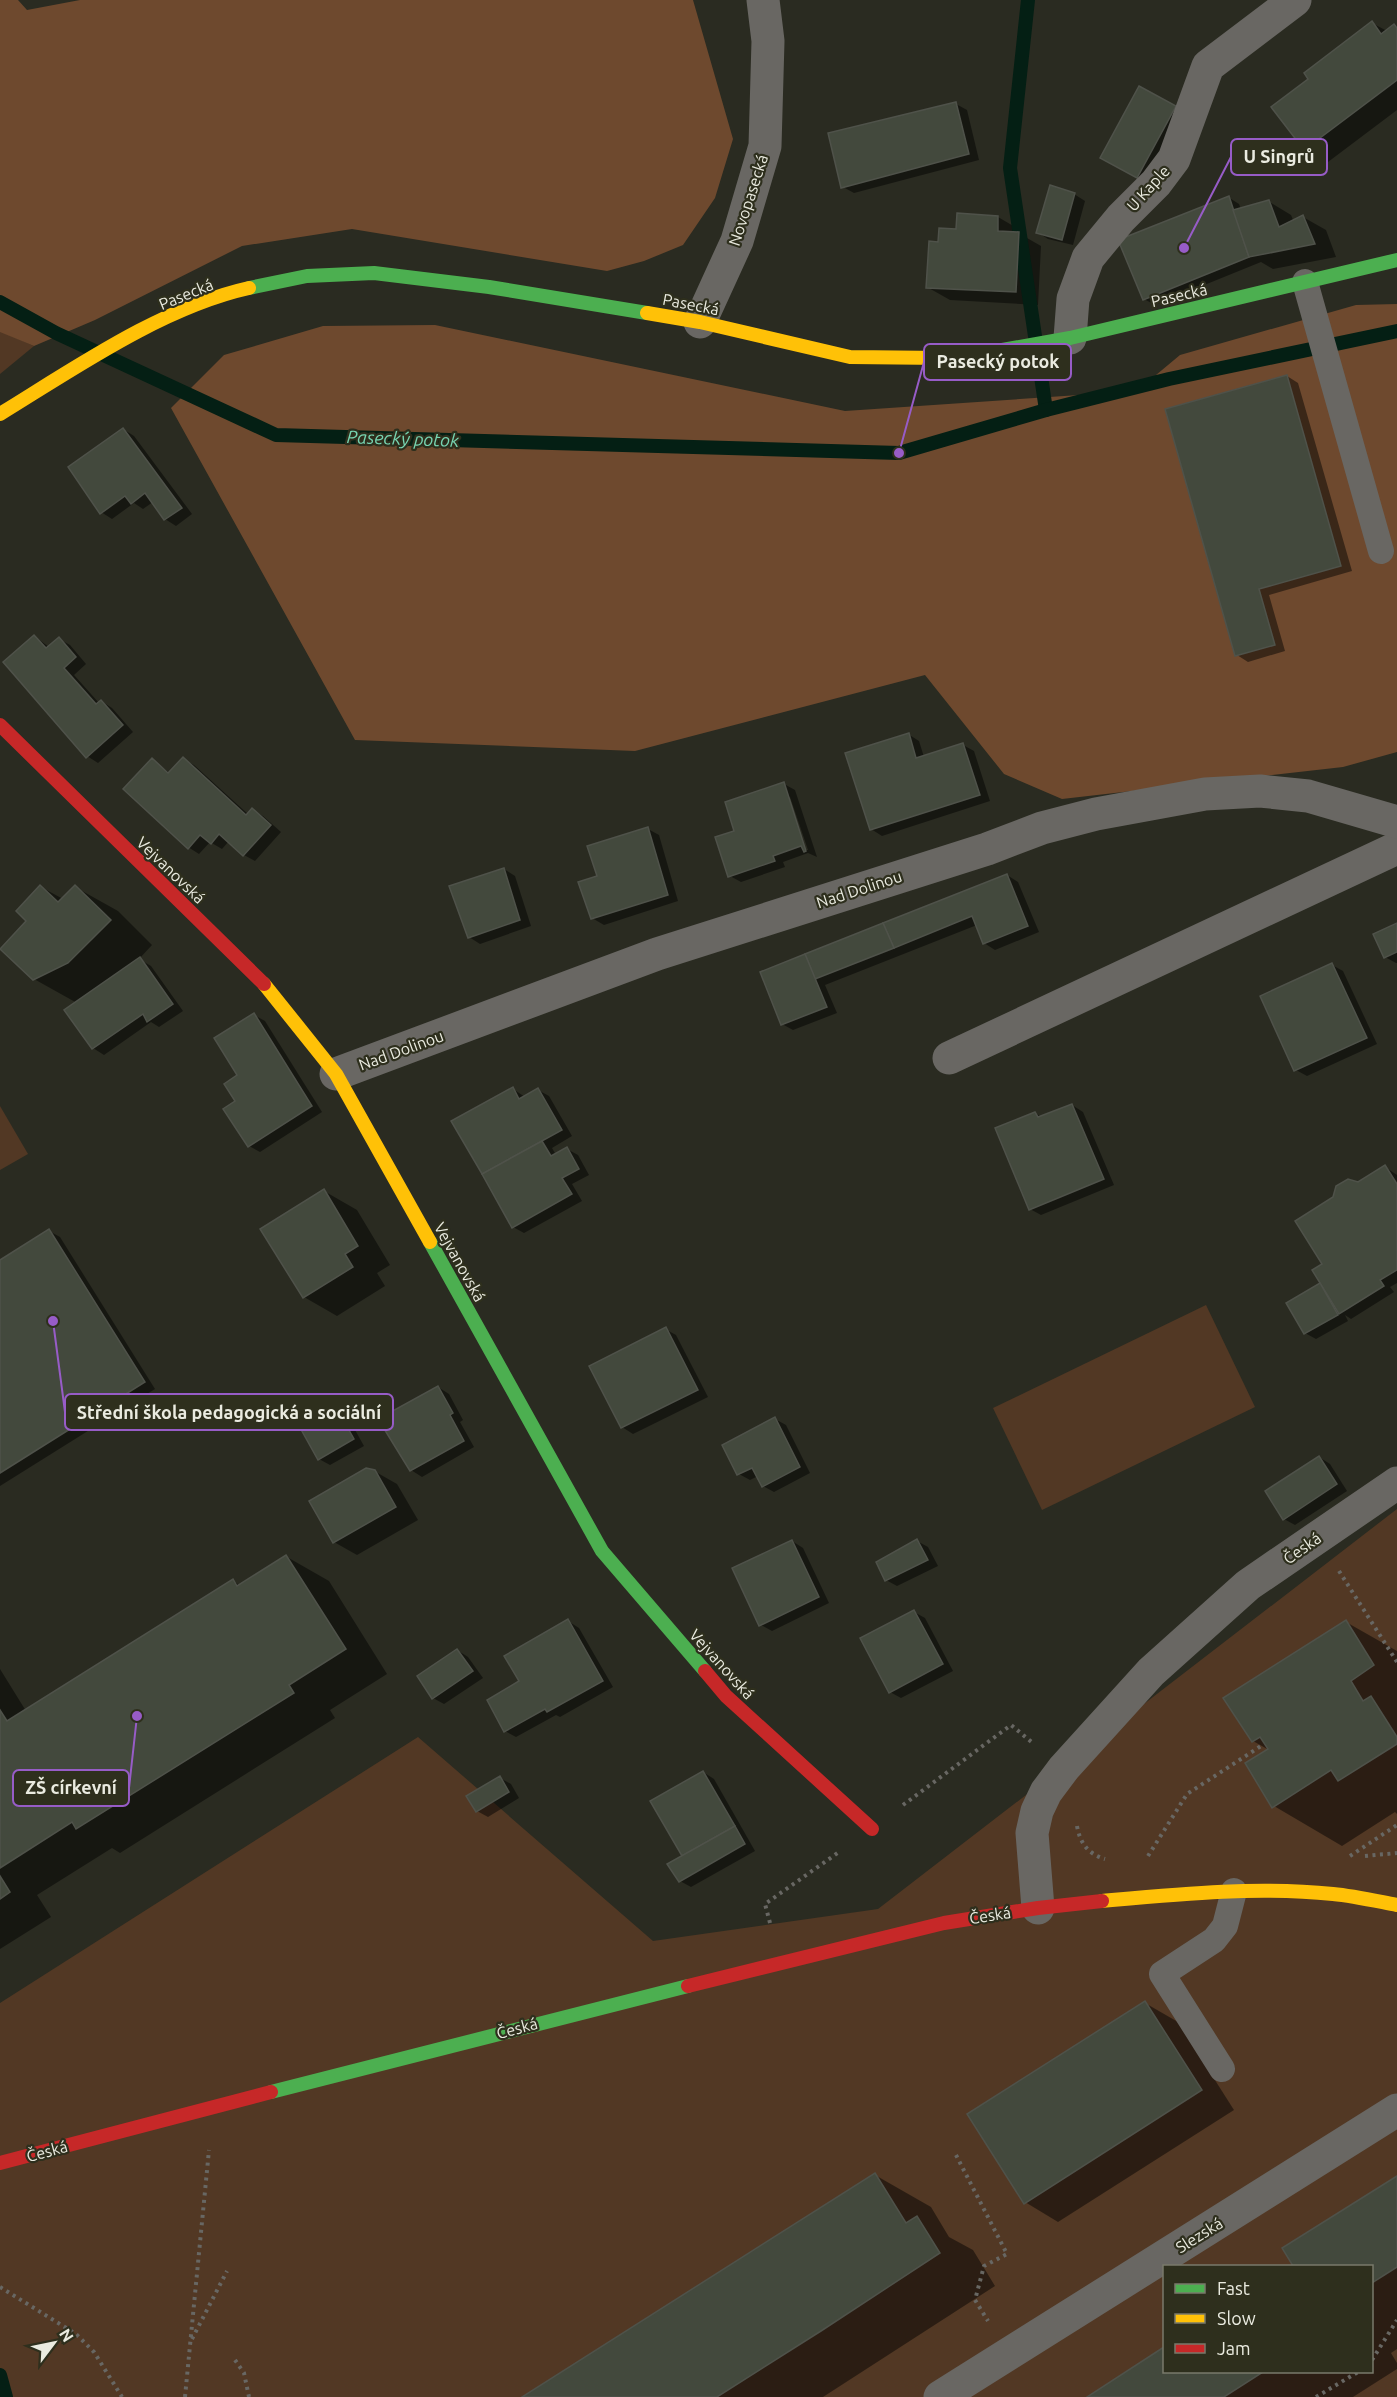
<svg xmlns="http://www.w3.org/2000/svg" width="1397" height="2397" font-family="Ubuntu,sans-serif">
	<rect width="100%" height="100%" fill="#2a2b21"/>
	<g fill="#523824" fill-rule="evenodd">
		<polygon points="0,331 34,346 0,374"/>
		<polygon points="0,1106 28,1154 0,1170"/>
		<polygon points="1206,1305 1255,1407 1042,1510 993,1408"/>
		<path d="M1397,1509V2397H0V2003L418,1737L653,1941L878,1909ZM1164,2266H1372V2372H1164Z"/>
	</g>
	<g fill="#6e492e">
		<polygon points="0,0 18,0 27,10 80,0 693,0 733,139 715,198 683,245 644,261 607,271 352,229 242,246 95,320 34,346 0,332"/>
		<polygon points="1397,304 1397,752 1343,767 1062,799 1004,774 925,675 635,751 355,740 171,408 224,355 323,326 435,325 845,411 1153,390 1156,375 1180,355 1356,305"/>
	</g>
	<g fill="#0007" fill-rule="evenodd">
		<polygon points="1372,23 1387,31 1394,25 1397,27 1397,110 1328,162 1305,149 1311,79"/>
		<polygon points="956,104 967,110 979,160 854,193 843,187"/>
		<polygon points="1175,107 1198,120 1160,190 1102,157"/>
		<polygon points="1074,194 1085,201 1073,245 1048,239 1037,232"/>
		<polygon points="1228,197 1239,204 1241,209 1268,201 1291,215 1294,222 1303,217 1326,230 1336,257 1273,269 1261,262 1155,305 1144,299"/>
		<polygon points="998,217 1020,230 1020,234 1041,246 1038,305 950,300 927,287 957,230"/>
		<polygon points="1287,376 1298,383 1352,571 1269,595 1285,651 1248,662 1237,655"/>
		<polygon points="123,429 134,436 192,514 176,526 165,519 153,502 143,509 134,503 112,519 101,512"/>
		<polygon points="34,636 49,647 59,639 70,645 86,664 74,675 99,703 101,701 112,708 133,732 98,763 87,756"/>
		<polygon points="908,734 919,741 924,757 963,745 974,751 990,801 882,836 871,829"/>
		<polygon points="183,759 194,765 249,815 252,810 263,816 281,832 255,861 244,855 229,841 222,849 210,842 199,854 188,847 152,760 170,773"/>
		<path d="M784,784L795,790L817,857L808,853L783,862L785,867L741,882L730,876L736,832ZM790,797L808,850H804L787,798Z"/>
		<polygon points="648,829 659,835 678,901 604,925 592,918 599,877"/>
		<polygon points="504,869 515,876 531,926 480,944 469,937"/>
		<polygon points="1007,875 1018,882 1039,932 995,950 984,943 977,925 825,985 837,1013 793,1030 782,1024 762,973"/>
		<polygon points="41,887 63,899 75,887 118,911 152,945 139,959 151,966 183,1011 159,1027 151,1022 104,1055 93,1048 77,1003 34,979 28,921"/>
		<polygon points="1397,924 1397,963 1396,963 1385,957"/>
		<polygon points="1332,965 1343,971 1377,1044 1307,1076 1296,1070"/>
		<polygon points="254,1015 265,1021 322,1112 260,1152 249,1146 237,1102 239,1076"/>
		<polygon points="513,1089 525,1097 538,1090 549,1096 572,1136 552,1148 556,1155 567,1149 578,1155 589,1175 572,1184 582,1201 524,1233 513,1227"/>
		<polygon points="1072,1105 1083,1112 1114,1185 1041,1215 1030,1209 1035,1113 1042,1117"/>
		<polygon points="1385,1167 1397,1175 1397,1283 1390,1287 1394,1292 1351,1319 1345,1315 1348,1321 1316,1339 1305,1333 1288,1303 1322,1284 1324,1264 1358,1183"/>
		<polygon points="324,1191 357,1210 390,1265 377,1273 385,1286 337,1316 304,1297"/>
		<polygon points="49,1231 60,1237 155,1389 0,1486 0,1262"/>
		<polygon points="665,1329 676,1335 708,1397 633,1434 622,1427"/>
		<polygon points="438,1387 449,1394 463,1420 460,1422 474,1447 422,1477 411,1470"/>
		<polygon points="334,1406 345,1412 364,1446 330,1465 319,1459"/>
		<polygon points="775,1419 786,1425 810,1473 774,1492 763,1486 758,1476 750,1480 739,1474"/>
		<polygon points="1319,1457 1330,1464 1347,1491 1295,1525 1284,1519"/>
		<polygon points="374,1471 397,1484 418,1520 357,1555 334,1542"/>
		<polygon points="792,1541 803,1548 829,1603 772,1631 761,1625"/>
		<polygon points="917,1541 928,1547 938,1566 897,1586 886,1580"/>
		<polygon points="287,1557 329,1581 387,1674 330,1710 335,1718 120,1853 112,1848 37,1895 51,1917 0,1949 0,1669 26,1711 233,1581 241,1586"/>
		<polygon points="914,1612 925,1618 953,1671 901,1698 890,1692"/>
		<polygon points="568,1621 579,1628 613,1687 560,1717 556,1715 516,1737 505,1731 521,1682"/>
		<polygon points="1346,1622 1397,1651 1397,1814 1395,1812 1342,1846 1274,1806 1269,1750 1253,1741"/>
		<polygon points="457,1650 468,1657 483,1678 444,1704 433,1698"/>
		<polygon points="703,1772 714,1779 755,1851 691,1887 680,1881 684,1856"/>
		<polygon points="500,1778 511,1784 519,1798 488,1817 477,1811"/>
		<polygon points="1145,2003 1178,2022 1234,2110 1058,2222 1025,2202"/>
		<polygon points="875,2175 931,2207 949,2237 973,2250 995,2286 823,2397 525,2397"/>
		<polygon points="1397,2177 1397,2349 1391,2353 1397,2363 1397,2369 1353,2397 1090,2397 1164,2349 1164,2372 1372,2372 1372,2266 1294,2266"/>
	</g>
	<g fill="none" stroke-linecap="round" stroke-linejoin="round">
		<g stroke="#041f14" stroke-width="14">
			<polyline points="1028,0 1010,168 1046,410"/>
			<polyline points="0,302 56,333 276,435 899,453 1046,410 1169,379 1397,331"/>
			<polyline points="0,2375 6,2397"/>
		</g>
	</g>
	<g fill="#43493d" stroke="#4f524a" stroke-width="1.5">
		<polygon points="1372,21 1381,34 1394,24 1397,28 1397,80 1304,150 1271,107 1308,79 1304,73"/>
		<polygon points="1139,86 1176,106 1137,178 1100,158"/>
		<polygon points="956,102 969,154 841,188 828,133"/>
		<polygon points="1050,185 1075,193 1062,240 1036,233"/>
		<polygon points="1229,196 1249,257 1143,300 1118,240"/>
		<polygon points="1269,200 1279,227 1303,215 1315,244 1249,257 1233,210"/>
		<polygon points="957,213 998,216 998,231 1019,232 1016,292 926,288 929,241 938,242 939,228 956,229"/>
		<polygon points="1287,375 1341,566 1259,589 1275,645 1235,656 1165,409"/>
		<polygon points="123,428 182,508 164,520 145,493 131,504 125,496 100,514 68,467"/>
		<polygon points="34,635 46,648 59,637 76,657 64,668 96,704 101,700 123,725 86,758 3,662"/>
		<polygon points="909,733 916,758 963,743 980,795 870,830 845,753"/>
		<polygon points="183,757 246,815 252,808 271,825 243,856 219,834 211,844 200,835 188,849 123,789 152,758 168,773"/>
		<polygon points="784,782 806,851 804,852 801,846 773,856 775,861 728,877 715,837 734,831 725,802"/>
		<polygon points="648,827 668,895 591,919 578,882 597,876 587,846"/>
		<polygon points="504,868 520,920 468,938 449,886"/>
		<polygon points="1007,874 1028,926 983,944 972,916 894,948 883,923"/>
		<polygon points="40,885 58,902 75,885 111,920 68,963 33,980 0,949 26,921 16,911"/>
		<polygon points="883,923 894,948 815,979 805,954"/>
		<polygon points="1397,923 1397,952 1384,958 1373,934"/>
		<polygon points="805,954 827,1007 781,1025 760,972"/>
		<polygon points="140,957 173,1004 147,1022 143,1014 92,1049 64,1010"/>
		<polygon points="1332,963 1367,1038 1294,1071 1260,996"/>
		<polygon points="254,1013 312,1106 248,1147 223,1109 235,1101 224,1084 237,1075 214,1038"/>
		<polygon points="513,1087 519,1099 538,1088 562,1130 482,1174 451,1121"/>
		<polygon points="1072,1104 1104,1179 1029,1210 995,1128 1035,1112 1038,1117"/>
		<polygon points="542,1141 551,1156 567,1147 579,1169 562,1178 572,1194 512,1228 482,1174"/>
		<polygon points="1385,1165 1397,1184 1397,1270 1380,1280 1384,1286 1339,1314 1312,1270 1322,1264 1295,1221 1333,1197 1336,1186 1348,1179 1358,1182"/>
		<polygon points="324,1189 358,1246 345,1254 353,1267 303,1298 260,1229"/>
		<polygon points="49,1229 145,1382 0,1473 0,1260"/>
		<polygon points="1320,1283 1338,1315 1304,1334 1286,1303"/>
		<polygon points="666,1327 698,1390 621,1428 589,1366"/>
		<polygon points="438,1386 453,1413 450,1415 464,1441 410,1471 378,1419"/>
		<polygon points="334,1404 354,1439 318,1460 298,1424"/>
		<polygon points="775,1417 800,1467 762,1487 752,1468 737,1475 722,1445"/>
		<polygon points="1319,1456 1337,1484 1283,1520 1265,1491"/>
		<polygon points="366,1468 375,1470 396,1507 333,1543 309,1501"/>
		<polygon points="917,1539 928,1560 885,1581 876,1562"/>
		<polygon points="792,1540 819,1597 759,1626 732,1568"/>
		<polygon points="286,1555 346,1649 289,1685 294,1693 76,1829 72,1822 0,1868 0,1710 7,1721 233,1579 237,1586"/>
		<polygon points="914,1610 943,1664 889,1693 860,1638"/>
		<polygon points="568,1619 603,1681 547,1712 545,1709 504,1732 487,1700 519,1681 504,1656"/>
		<polygon points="1346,1620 1374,1665 1351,1681 1363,1701 1371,1696 1397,1737 1397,1744 1338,1781 1331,1770 1272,1808 1245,1763 1268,1749 1260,1737 1252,1742 1223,1698"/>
		<polygon points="457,1649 473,1671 432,1699 417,1676"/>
		<polygon points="703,1771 735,1826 682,1856 650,1801"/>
		<polygon points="500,1776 509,1792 476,1812 466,1796"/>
		<polygon points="735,1826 745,1844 679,1882 667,1864"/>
		<polygon points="0,1876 10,1892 0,1899"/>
		<polygon points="1145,2001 1202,2090 1024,2204 967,2114"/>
		<polygon points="875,2173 906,2223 917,2216 940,2253 821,2331 717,2397 522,2397"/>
		<polygon points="1397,2176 1397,2267 1372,2283 1372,2266 1293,2266 1282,2248"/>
		<polygon points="1164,2347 1164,2372 1263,2372 1224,2397 1087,2397"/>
	</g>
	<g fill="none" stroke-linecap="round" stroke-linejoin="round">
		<g stroke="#686763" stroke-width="4" stroke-dasharray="3 4.5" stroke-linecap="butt">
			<polyline points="1339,1571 1397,1662"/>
			<polyline points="903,1805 1011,1725 1034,1744"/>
			<path d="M1077,1826C1080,1843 1088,1854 1105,1859"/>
			<polyline points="1148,1856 1187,1794 1261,1746"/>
			<polyline points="1350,1856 1397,1825"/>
			<polyline points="1365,1856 1397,1853"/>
			<polyline points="770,1923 765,1904 839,1852"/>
			<polyline points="956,2155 1007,2254 984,2266 975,2300 988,2321"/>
			<polyline points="0,2287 76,2334 94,2352 122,2397"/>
			<polyline points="192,2339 227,2271"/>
			<polyline points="235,2360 244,2373 249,2397"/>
			<polyline points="1372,2360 1397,2320"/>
			<polyline points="185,2397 209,2150"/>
			<polyline points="1316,2397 1358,2372"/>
		</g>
		<g stroke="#696763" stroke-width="26">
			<polyline points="1305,282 1381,551"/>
			<polyline points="1222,2069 1162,1974 1214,1940 1225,1926 1234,1891"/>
		</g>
		<g stroke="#696763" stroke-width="33">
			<polyline points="700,322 737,241 765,146 768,41 763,0"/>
			<polyline points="1070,338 1073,299 1088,258 1121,218 1156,183 1174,159 1208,66 1295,0"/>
			<polyline points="949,1058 1397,848"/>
			<polyline points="336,1074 657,954 987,849 1042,828 1096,814 1205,794 1260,791 1308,796 1397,822"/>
			<polyline points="1038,1908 1032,1833 1037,1811 1046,1792 1064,1768 1151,1672 1248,1585 1397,1483"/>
			<polyline points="940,2397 1397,2110"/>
		</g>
		<g stroke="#4caf50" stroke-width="14">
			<polyline points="249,288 307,276 374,273 489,287 647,313"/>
			<polyline points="991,352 1070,338 1397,260"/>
			<polyline points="430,1242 602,1551 705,1671"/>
			<polyline points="271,2092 688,1986"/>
		</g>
		<g stroke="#ffc107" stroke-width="14">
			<polyline points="647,313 700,322 850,357 943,358 991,352"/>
			<path d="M0,414C75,368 163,307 249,288"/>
			<polyline points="264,984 336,1074 430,1242"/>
			<path d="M1102,1901C1178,1894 1257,1886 1333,1894C1354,1896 1376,1901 1397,1905"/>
		</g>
		<g stroke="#c62828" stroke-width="14">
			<polyline points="0,725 264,984"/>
			<polyline points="705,1671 726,1696 872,1829"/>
			<polyline points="688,1986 944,1923 1038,1908 1102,1901"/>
			<polyline points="0,2163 271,2092"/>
		</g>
	</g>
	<g text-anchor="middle" stroke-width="4.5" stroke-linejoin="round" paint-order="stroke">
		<g font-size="16" fill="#eaebe0" stroke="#2e2f1d">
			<text transform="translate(1148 188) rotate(-48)" y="6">U Kaple</text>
			<text transform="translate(748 200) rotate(-72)" y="6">Novopasecká</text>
			<text transform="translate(186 294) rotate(-22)" y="6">Pasecká</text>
			<text transform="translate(1179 295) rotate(-13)" y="6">Pasecká</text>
			<text transform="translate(691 304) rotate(11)" y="6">Pasecká</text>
			<text transform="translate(171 870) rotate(44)" y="6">Vejvanovská</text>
			<text transform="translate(859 889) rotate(-18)" y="6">Nad Dolinou</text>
			<text transform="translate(401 1050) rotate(-20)" y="6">Nad Dolinou</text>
			<text transform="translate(460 1262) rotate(61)" y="6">Vejvanovská</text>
			<text transform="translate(1302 1548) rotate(-35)" y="6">Česká</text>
			<text transform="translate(722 1664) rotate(48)" y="6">Vejvanovská</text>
			<text transform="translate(990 1915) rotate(-9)" y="6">Česká</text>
			<text transform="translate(517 2028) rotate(-15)" y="6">Česká</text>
			<text transform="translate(47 2151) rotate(-15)" y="6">Česká</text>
			<text transform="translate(1199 2235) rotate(-32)" y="6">Slezská</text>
		</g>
		<g font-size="18" font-style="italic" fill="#77d5b2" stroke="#2e2f1d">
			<text transform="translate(403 439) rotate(2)" y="6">Pasecký potok</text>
		</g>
	</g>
	<path fill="none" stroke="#975cc7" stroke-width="2" d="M1184 248L1231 157M899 453L924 362M53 1321L65 1412M137 1716L129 1788"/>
	<g fill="#975cc7" stroke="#2e2f1d" stroke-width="2">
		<circle cx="1184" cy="248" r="6"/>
		<circle cx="899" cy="453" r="6"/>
		<circle cx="53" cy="1321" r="6"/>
		<circle cx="137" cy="1716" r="6"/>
	</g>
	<g fill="#2e2f1d" stroke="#975cc7" stroke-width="2">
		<rect x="1231" y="139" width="96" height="36" rx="6"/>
		<rect x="924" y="344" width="147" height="36" rx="6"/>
		<rect x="65" y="1394" width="328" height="36" rx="6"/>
		<rect x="13" y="1770" width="116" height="36" rx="6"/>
	</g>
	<g font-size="18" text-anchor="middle" font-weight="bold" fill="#eaebe0">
		<text x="1279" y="163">U Singrů</text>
		<text x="998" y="368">Pasecký potok</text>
		<text x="229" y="1419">Střední škola pedagogická a sociální</text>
		<text x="71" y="1794">ZŠ církevní</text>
	</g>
	<rect x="1163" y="2265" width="210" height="108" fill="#2e2f1d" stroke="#797a6b" stroke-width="1.5"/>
	<rect x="1175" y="2284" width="30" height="9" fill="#4caf50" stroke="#797a6b" stroke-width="1.5"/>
	<text x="1217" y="2295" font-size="18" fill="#eaebe0">Fast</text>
	<rect x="1175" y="2314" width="30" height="9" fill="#ffc107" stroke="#797a6b" stroke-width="1.5"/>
	<text x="1217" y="2325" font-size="18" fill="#eaebe0">Slow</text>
	<rect x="1175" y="2344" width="30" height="9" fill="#c62828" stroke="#797a6b" stroke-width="1.5"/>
	<text x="1217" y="2355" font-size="18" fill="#eaebe0">Jam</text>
	<g transform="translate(54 2343) rotate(58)" stroke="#2e2f1d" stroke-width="4.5" paint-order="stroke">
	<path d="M0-4.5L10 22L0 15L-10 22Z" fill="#eaebe0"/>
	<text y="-9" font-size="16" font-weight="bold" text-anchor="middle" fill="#eaebe0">N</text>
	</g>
</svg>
